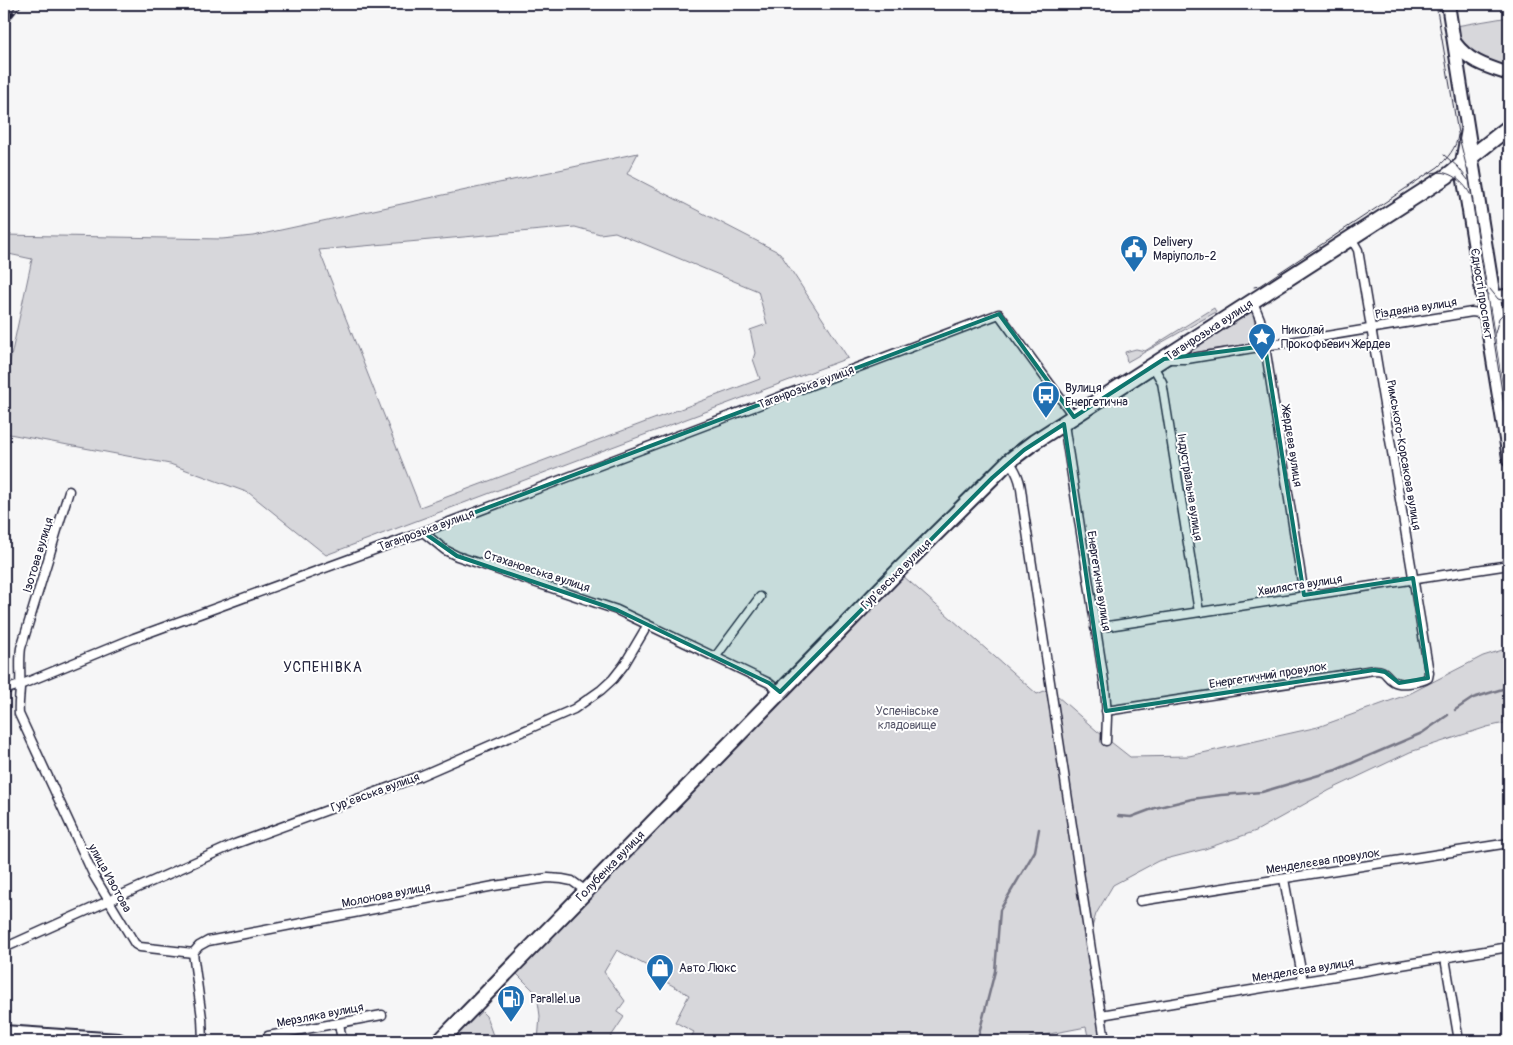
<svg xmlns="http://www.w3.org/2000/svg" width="1513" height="1045" font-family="Pangolin,sans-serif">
	<rect width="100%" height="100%" fill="#f6f6f7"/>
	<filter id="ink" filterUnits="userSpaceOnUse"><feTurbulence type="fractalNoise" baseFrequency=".02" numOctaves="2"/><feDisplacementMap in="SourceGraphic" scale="10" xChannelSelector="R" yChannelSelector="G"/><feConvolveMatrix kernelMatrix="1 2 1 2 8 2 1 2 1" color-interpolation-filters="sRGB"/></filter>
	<g filter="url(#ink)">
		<g fill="#d7d7db" stroke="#7c7c8b" fill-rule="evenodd">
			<polygon points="1509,17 1509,67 1460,49 1456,26"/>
			<path d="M638,153L627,174L780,253L848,358L326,555L249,493L170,464L4,433V389L32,259L4,253V235L222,239L253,236ZM575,227L600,234L615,232L758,291L767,324L750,330L755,353L753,359L760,379L420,507L319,250Z"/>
			<polygon points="1214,308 1216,312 1127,362 1125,352 1136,349 1145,351"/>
			<polygon points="1253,310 1257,343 1191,353 1187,351"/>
			<polygon points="902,575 1037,694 1049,689 1097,731 1130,757 1189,756 1318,727 1409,694 1483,656 1509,648 1509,722 1487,727 1410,752 1330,790 1256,831 1205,849 1158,861 1113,885 1096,914 1089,937 1102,1041 1089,1041 1086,1027 1029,1038 1030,1041 689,1041 694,1032 675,1022 689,995 647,971 649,967 617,950 604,972 625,1001 617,1012 624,1017 608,1041 538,1041 540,1016 537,994 516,973"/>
			<polygon points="480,1010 486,1016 495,1041 450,1041"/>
		</g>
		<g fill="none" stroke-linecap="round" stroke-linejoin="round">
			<g stroke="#767685" stroke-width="2.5">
				<polyline points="1455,710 1473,698 1509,687"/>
				<polyline points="1118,816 1131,817 1155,808 1192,799 1221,795 1262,792 1336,770 1422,733 1448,715"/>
				<polyline points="977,1041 995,971 1000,910 1035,851 1039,829"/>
			</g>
			<defs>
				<g id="street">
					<polyline points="1253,302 1260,319 1265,346 1304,595"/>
					<polyline points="1166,359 1187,359 1472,312 1486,314"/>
					<polyline points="1153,366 1162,382 1199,612"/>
					<polyline points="1064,424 1105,687 1107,717 1106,741"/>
					<path d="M1009,461C1021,477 1021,487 1023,506L1105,1041"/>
					<path d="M69,491L21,648C19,661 21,673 20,686C20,695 18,704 19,714L94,876L135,944L140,947L193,953"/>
					<polyline points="423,532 445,550 457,556 617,610 769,683 780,692"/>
					<polyline points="1095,628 1509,565"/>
					<polyline points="716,656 760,597"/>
					<polyline points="4,690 20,685 134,638 423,532 999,314 1074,417"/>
					<path d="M1106,711L1374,670C1387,670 1384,675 1393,681C1400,686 1422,682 1428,678L1429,673L1427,660L1358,250L1351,238"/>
					<polyline points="1284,879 1303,981"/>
					<polyline points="1140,901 1509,843"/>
					<polyline points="4,948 235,844 420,776 574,709 601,690 613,679 624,665 647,626"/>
					<polyline points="193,953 199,946 208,941 494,886 548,878 562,879 572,881 586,891"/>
					<polyline points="193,953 202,1018 203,1041"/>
					<polyline points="1445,958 1459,1041"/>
					<polyline points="1101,1015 1509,947"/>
					<polyline points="339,1023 342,1041"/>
					<polyline points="265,1041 268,1036 382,1015"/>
				</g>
				<g id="secondary">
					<polyline points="1467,132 1461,165 1509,461"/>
					<polyline points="1472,157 1509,389"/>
					<polyline points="1490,301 1495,297 1509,295"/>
				</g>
				<g id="primary">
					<polyline points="1448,4 1472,157"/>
					<path d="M1455,43C1469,62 1488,67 1509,74"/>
				</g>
				<g id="highway">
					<polyline points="4,1033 119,1041"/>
					<polyline points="440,1041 900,569 992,478 1009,461 1034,442 1447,176 1509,127"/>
				</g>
			</defs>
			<use href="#street" stroke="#22223b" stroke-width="11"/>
			<use href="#secondary" stroke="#22223b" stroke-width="15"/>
			<use href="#primary" stroke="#22223b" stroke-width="16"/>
			<use href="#highway" stroke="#22223b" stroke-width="18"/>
			<use href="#street" stroke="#fff" stroke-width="8"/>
			<use href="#secondary" stroke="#fff" stroke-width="11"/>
			<use href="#primary" stroke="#fff" stroke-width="12"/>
			<use href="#highway" stroke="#fff" stroke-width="14"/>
			<g stroke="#22223b" stroke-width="1">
				<polyline points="1436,4 1458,133 1468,173 1509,437"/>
				<polyline points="1444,155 1458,167 1468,180"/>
				<path d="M1429,174C1445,167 1463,180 1470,194"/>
				<path d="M1254,287L1259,286L1438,167C1447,159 1457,147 1458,135"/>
				<polyline points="1490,289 1498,299 1509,302"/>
				<polyline points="1495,333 1499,318 1509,308"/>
			</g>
			<defs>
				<polyline id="rail" points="4,24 20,4"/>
			</defs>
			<use href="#rail" stroke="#22223b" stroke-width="4.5"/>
			<use href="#rail" stroke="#fff" stroke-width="2.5" stroke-dasharray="8" stroke-linecap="butt"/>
		</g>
	</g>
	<path fill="#0f766e" fill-opacity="0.2" stroke="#0f766e" stroke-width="4" stroke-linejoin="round" d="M999,314L1074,417L1164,359L1265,346L1304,595L1413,578L1428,678L1399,683L1385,672L1374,670L1106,711L1064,424L1024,450L992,478L780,692L769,683L617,610L457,556L423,532Z"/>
	<defs>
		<symbol id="civic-pin" viewBox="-11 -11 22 30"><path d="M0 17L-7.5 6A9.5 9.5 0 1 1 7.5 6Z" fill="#1f6fb2" stroke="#fff"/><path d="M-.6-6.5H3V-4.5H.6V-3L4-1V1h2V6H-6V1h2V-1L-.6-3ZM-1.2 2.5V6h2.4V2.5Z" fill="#fff"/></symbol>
		<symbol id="sight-pin" viewBox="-11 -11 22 30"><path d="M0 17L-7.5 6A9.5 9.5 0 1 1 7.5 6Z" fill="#1f6fb2" stroke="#fff"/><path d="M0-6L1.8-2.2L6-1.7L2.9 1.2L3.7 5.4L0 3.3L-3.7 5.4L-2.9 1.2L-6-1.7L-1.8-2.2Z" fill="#fff"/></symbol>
		<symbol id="bus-pin" viewBox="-11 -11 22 30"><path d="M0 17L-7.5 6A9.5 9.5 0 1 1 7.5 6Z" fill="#1f6fb2" stroke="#fff"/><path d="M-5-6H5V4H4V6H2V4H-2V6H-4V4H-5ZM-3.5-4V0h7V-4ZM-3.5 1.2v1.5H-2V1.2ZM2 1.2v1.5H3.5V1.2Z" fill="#fff"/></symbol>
		<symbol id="shop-pin" viewBox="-11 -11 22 30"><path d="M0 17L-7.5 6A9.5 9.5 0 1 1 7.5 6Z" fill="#1f6fb2" stroke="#fff"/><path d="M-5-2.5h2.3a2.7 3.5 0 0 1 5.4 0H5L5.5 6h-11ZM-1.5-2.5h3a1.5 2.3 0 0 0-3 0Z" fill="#fff"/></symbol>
		<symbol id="fuel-pin" viewBox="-11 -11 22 30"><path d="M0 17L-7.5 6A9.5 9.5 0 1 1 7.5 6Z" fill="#1f6fb2" stroke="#fff"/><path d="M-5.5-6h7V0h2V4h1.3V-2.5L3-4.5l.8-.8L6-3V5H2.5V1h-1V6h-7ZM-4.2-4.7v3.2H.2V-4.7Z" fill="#fff"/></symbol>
	</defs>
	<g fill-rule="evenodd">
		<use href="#civic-pin" x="1118" y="233" width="32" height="43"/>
		<use href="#sight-pin" x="1246" y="321" width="32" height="43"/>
		<use href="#bus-pin" x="1030" y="379" width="32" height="43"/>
		<use href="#shop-pin" x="644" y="952" width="32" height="43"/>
		<use href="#fuel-pin" x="495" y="983" width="32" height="43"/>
	</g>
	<g text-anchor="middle" stroke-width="4" stroke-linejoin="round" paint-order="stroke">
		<g font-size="12" fill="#22223b" stroke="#fff" text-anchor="start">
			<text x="1153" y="246">Delivery<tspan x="1153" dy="14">Марiуполь-2</tspan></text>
			<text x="1281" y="334">Николай<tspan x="1281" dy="14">Прокофьевич Жердев</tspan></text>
			<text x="1065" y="392">Вулиця<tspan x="1065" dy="14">Енергетична</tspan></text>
			<text x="679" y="972">Авто Люкс</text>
			<text x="530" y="1003">Parallel.ua</text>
		</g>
		<g font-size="12" fill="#22223b" stroke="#fff">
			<text transform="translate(1482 294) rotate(81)" y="4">Єдності проспект</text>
			<text transform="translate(1416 308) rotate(-9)" y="4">Різдвяна вулиця</text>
			<text transform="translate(1209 330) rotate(-33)" y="4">Таганрозька вулиця</text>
			<text transform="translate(806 387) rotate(-21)" y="4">Таганрозька вулиця</text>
			<text transform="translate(1292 446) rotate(81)" y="4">Жердєва вулиця</text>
			<text transform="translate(1404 455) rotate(80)" y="4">Римського-Корсакова вулиця</text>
			<text transform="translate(1190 487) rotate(81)" y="4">Індустріальна вулиця</text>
			<text transform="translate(426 530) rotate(-20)" y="4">Таганрозька вулиця</text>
			<text transform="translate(38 555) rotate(-73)" y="4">Ізотова вулиця</text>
			<text transform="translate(537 571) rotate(18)" y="4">Стахановська вулиця</text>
			<text transform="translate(896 574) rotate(-45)" y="4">Гур’євська вулиця</text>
			<text transform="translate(1099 581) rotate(81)" y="4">Енергетична вулиця</text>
			<text transform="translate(1300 585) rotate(-9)" y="4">Хвиляста вулиця</text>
			<text transform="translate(1268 675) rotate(-9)" y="4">Енергетичний провулок</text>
			<text transform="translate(375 792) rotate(-20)" y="4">Гур’євська вулиця</text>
			<text transform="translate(1323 861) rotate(-9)" y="4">Менделєєва провулок</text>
			<text transform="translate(610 866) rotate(-46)" y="4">Голубенка вулиця</text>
			<text transform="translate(110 878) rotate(61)" y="4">улица Изотова</text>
			<text transform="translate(386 895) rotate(-11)" y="4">Молонова вулиця</text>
			<text transform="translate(1303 970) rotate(-9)" y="4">Менделєєва вулиця</text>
			<text transform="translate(320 1015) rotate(-11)" y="4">Мерзляка вулиця</text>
		</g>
		<g font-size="12" fill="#58586b" stroke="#fff">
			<text x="907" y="715">Успенівське<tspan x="907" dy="14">кладовище</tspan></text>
		</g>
		<g font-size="14" letter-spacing="1" fill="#22223b" stroke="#fff">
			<text x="323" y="672">УСПЕНІВКА</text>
		</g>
	</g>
	<rect width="1513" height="1045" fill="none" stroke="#fff" stroke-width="20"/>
	<rect x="10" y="10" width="1493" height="1025" fill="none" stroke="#22223b" stroke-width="2" filter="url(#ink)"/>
</svg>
